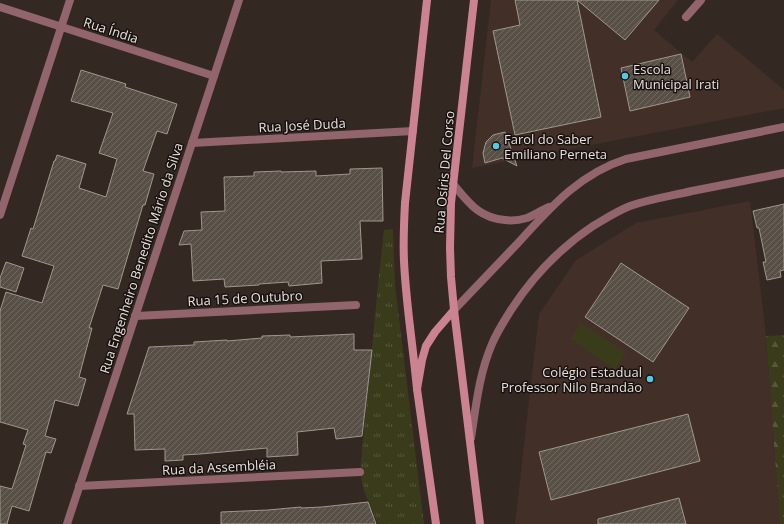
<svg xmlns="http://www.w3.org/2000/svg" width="784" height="524" font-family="'Open Sans',sans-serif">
	<defs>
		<pattern id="grass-tufts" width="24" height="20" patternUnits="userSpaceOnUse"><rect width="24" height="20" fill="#3a3b1b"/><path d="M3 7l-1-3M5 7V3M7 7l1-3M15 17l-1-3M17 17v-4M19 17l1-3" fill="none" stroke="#56573c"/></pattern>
		<pattern id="forest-firs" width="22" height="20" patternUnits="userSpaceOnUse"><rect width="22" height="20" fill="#3a3b1b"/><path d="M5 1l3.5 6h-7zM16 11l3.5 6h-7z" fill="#56573c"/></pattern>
		<pattern id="building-hatch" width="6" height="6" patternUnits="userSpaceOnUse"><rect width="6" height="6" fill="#585046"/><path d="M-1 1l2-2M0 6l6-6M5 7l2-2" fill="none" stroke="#706960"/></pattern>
	</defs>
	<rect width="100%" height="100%" fill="#342823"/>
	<g fill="#422f28">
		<polygon points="491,0 678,0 654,30 692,62 717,34 784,90 784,108 472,168"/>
		<polygon points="750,201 766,336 780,524 515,524 539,314 576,260 636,223"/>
	</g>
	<polygon fill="url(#grass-tufts)" points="393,229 395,285 424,524 378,524 364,491 360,472 379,275 384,230"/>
	<polygon fill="url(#forest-firs)" points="784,335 784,524 780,524 766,336"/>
	<polygon fill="#3a3b1b" points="581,323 626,353 615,370 570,339"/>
	<g fill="url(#building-hatch)" stroke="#a0978b">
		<polygon points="515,0 577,0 601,117 515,135 493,31 520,25"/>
		<polygon points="577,0 659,0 625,40"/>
		<polygon points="681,54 690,97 630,111 621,68"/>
		<polygon points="81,70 126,84 125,87 177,104 167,134 157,131 143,171 154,174 145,205 143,205 118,289 103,285 89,328 92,328 79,377 86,379 78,406 55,400 45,436 56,439 51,453 46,452 29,511 12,506 7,524 0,524 0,486 12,489 26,445 23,444 28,430 0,422 0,311 6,292 42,303 54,266 22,256 31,228 33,229 54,161 55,161 57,155 86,164 79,188 106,197 117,159 99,153 113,113 71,101"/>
		<polygon points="505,132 517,166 502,158 485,163 483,153 486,142 493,135"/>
		<polygon points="382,168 383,221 360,221 362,259 321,261 322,283 289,286 288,282 259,284 259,285 225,287 224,279 193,281 191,244 179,245 184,231 202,230 201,212 225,211 224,177 254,176 254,172 281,171 281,172 316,171 316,176 350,174 350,169"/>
		<polygon points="784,204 784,270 780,271 781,277 767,280 763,262 766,262 759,228 757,228 753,211"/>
		<polygon points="6,262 24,268 16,292 0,287 0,278"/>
		<polygon points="621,263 689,308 653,362 585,317"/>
		<polygon points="354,334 354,350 372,350 362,436 336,439 334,428 297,432 298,455 267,457 267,448 200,454 183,455 183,460 165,461 165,449 135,450 134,414 127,414 149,347 194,345 194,342 227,340 227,341 262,338 262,336 290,335 290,337"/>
		<polygon points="688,414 700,461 551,500 539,452"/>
		<polygon points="679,498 686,524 598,524 598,519"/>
		<polygon points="368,502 376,524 221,524 221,512 268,510 301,507 301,508 322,507"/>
	</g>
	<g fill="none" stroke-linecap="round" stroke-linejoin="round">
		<g stroke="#92646c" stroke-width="8">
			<polyline points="0,7 214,76"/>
			<polyline points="686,17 701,0"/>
			<polyline points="192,143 413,131"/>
			<polyline points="0,215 70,0"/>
			<polyline points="135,316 356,305"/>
			<polyline points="79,486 360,472"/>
		</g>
		<g stroke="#92646c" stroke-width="8">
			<path d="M453,184C469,203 479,218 505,220C512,221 520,220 527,218C534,215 542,210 549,207"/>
			<path d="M454,310C475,288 497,265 518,243C550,208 579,174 626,159L784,127"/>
			<path d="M471,438C476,406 479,374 492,344C497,332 504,321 511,310C533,276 560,248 593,226C605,219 617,211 630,206C650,199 671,196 692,191C723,185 753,179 784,173"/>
			<polyline points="67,524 239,0"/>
		</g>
		<g stroke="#cc8391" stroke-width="8">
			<polyline points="474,0 451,203 450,248 451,277 454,310 480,524"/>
			<path d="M417,389C413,346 406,304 404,261C403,241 404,222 405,203L427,0"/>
			<polyline points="436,524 417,389 422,360 426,346 435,332 454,310"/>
		</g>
	</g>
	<g fill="#56c9e1" stroke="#171210" stroke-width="1.5">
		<circle cx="625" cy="76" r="4"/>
		<circle cx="496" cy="146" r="4"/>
		<circle cx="650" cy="379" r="4"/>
	</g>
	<g text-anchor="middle" stroke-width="3" stroke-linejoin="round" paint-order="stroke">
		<g font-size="13" fill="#e9e0dd" stroke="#171210">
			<text transform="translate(111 30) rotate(18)" y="5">Rua Índia</text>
			<text transform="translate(302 125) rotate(-3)" y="5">Rua José Duda</text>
			<text transform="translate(444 172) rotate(-85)" y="5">Rua Osíris Del Corso</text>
			<text transform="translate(141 258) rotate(-72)" y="5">Rua Engenheiro Benedito Mário da Silva</text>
			<text transform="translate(245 298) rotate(-3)" y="5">Rua 15 de Outubro</text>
			<text transform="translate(219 467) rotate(-3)" y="5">Rua da Assembléia</text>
		</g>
		<g font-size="13" fill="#e9e0dd" stroke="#171210" text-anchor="start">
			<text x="633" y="74">Escola<tspan x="633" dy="15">Municipal Irati</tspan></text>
			<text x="504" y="144">Farol do Saber<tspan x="504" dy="15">Emiliano Perneta</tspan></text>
			<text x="642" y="377" text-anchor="end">Colégio Estadual<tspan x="642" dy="15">Professor Nilo Brandão</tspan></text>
		</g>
	</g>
</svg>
